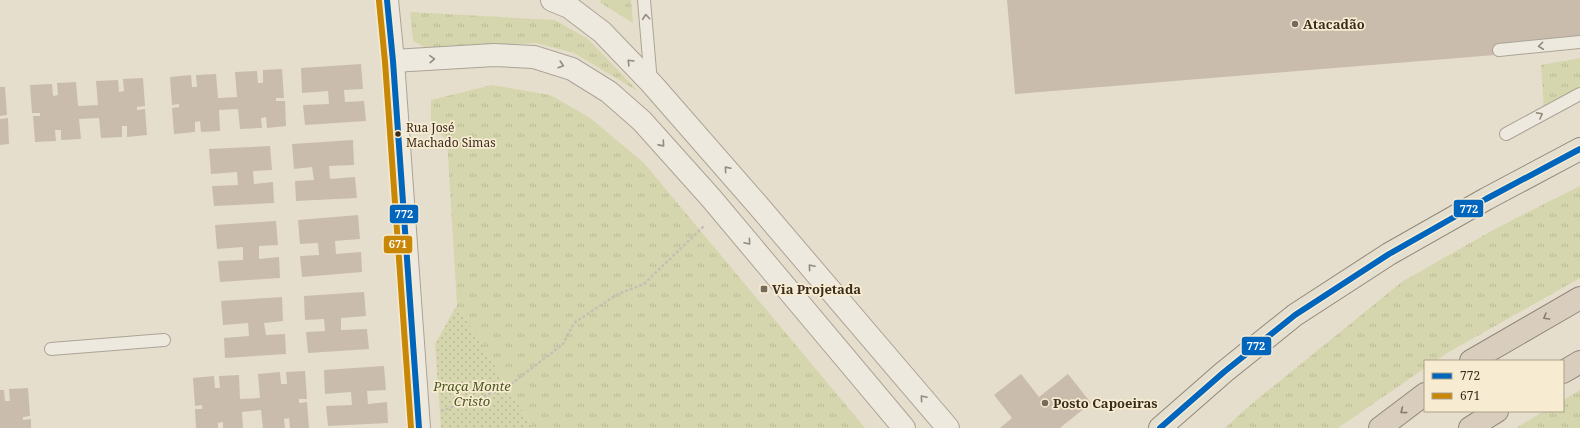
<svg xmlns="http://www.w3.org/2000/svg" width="1580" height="428" font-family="'Noto Serif',serif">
	<defs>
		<pattern id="grass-tufts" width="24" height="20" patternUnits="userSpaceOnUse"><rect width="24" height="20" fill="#d6d6ae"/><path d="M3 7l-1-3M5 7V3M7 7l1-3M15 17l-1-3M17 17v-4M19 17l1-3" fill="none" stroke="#b8b895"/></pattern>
		<pattern id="park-dots" width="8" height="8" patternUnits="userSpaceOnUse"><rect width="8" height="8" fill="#d6d6ae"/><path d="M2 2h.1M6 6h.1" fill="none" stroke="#b8b895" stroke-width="1.8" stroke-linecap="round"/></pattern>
	</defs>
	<rect width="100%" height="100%" fill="#e6decc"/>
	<g fill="url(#grass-tufts)">
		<polygon points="601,0 631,0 633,23 599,2"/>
		<polygon points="410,12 555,20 588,39 639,92 574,53 536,43 428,49 413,41"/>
		<polygon points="1580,58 1580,86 1544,111 1541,65"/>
		<polygon points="492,85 550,95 589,117 644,163 865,428 533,428 457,305 447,140 431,125 431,100"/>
		<polygon points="1580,186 1580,278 1449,352 1435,361 1425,361 1425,368 1338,428 1225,428 1249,406 1403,281 1495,229"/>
		<polygon points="1580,390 1580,428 1516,428 1544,411 1563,411 1563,400"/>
	</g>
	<polygon fill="url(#park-dots)" points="457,305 533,428 441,428 435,344"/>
	<g fill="#cabcad">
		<polygon points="1007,0 1580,0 1580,48 1015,94"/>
		<polygon points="361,64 363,89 344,90 345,102 364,101 366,121 305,125 303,105 329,104 328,91 302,93 301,68"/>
		<polygon points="282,69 284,98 276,98 276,101 285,101 286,126 267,128 266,117 261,118 262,128 240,129 238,109 219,110 220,131 201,132 200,121 195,122 195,132 174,134 172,108 179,107 179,104 172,105 170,77 191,75 192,87 197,87 196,75 216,74 218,98 237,97 235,72 257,71 258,83 263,83 263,70"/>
		<polygon points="143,78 145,106 137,107 137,110 145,109 147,135 127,137 127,126 122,126 122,137 101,138 99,118 79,119 81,139 61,140 61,130 55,130 56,141 35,142 33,116 40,116 40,113 32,113 30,85 52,84 53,96 58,95 57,83 76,82 78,106 98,105 96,81 118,80 119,92 124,91 123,79"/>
		<polygon points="0,87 5,87 7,115 0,116"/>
		<polygon points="8,118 9,144 0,145 0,119"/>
		<polygon points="353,140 354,165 329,166 330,179 355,177 357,198 296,201 295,181 314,180 312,167 294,169 292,144"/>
		<polygon points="270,146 272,170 253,171 254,184 273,182 274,203 214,206 212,186 238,185 237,172 211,174 209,149"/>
		<polygon points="358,215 360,239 335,241 336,254 361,252 362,272 302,277 300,256 319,255 318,243 300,244 298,220"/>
		<polygon points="276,221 278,245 259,246 259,259 279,257 280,278 220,282 218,261 243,260 243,247 217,249 215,225"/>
		<polygon points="364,292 366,316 341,318 341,330 367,329 369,349 308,353 306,332 325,331 324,319 305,320 304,296"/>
		<polygon points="282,297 283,321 264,323 266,335 285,334 286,354 225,358 224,338 249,336 248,323 223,325 221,301"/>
		<polygon points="384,366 386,390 367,391 368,404 387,402 388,423 328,426 326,406 352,405 351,392 325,394 324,370"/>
		<polygon points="305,371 307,399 299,399 299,403 307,402 309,428 290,428 289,418 284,419 285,428 263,428 261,410 242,412 243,428 223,428 223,422 218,423 218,428 196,428 195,409 202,409 202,405 195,406 193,378 214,376 215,388 220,388 219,376 239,375 240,399 260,398 258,374 280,372 281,384 287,384 286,372"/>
		<polygon points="1021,374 1039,397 1068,374 1091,403 1060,428 1000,428 1012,418 994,395"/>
		<polygon points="28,388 30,416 23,417 23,420 31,419 31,428 0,428 0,390 4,390 5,401 10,401 9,389"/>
	</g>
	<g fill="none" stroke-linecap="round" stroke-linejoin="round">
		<defs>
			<g id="lane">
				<polyline points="644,0 651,83"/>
				<polyline points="1499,50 1580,42"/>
				<polyline points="1506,134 1580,94"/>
				<polyline points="51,349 164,340"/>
			</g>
			<g id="street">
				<polyline points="387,0 393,61 419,428"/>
				<polyline points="552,0 569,7 602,32 652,84 756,203 948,428"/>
				<polyline points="393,61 494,55 534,57 572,69 609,92 642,121 711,198 904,428"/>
			</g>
			<polyline id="primary" points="1160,428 1224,372 1295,315 1389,254 1486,199 1580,149"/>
			<g id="highway">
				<polyline points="1471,361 1580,298"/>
				<polyline points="1563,372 1580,362"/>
				<polyline points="1380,428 1425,394"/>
				<polyline points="1470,428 1497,411"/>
			</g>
		</defs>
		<use href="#lane" stroke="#aba396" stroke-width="14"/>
		<use href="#street" stroke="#aba396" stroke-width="24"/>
		<use href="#primary" stroke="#90887c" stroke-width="24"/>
		<use href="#highway" stroke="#90887c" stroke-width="24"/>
		<polyline stroke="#c6bfb5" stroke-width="2.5" stroke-dasharray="3 2" stroke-linecap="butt" points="441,411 506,388 563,344 574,323 618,294 644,284 705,225"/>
		<use href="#lane" stroke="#eee9de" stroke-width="12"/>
		<use href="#street" stroke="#eee9de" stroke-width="22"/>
		<use href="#primary" stroke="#e5dfcf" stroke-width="22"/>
		<use href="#highway" stroke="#d9cebd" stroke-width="22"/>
		<defs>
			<g id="bus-1">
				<polyline points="387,0 393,61 419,428"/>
				<polyline points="1160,428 1224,372 1295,315 1389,254 1486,199 1580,149"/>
			</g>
			<polyline id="bus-2" points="379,1 385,62 411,428"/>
		</defs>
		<use href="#bus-1" stroke="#f7ecd1" stroke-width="9"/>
		<use href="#bus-2" stroke="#f7ecd1" stroke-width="9"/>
		<use href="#bus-1" stroke="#0065bd" stroke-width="6"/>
		<use href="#bus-2" stroke="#c88707" stroke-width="6"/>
	</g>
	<defs><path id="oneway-chevron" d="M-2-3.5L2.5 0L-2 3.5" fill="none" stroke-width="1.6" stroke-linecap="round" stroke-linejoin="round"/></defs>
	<g stroke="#948a7e">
		<use href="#oneway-chevron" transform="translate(646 17) rotate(-95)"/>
		<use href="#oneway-chevron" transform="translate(1541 46) rotate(174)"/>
		<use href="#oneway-chevron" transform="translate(432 59) rotate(-4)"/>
		<use href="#oneway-chevron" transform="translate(630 62) rotate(-134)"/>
		<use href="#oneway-chevron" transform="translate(561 65) rotate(17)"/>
		<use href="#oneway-chevron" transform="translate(1540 115) rotate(-28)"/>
		<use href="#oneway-chevron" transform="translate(662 144) rotate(48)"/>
		<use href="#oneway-chevron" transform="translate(727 169) rotate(-131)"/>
		<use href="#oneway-chevron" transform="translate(748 242) rotate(50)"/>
		<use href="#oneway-chevron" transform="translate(811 267) rotate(-130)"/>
		<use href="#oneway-chevron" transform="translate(923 398) rotate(-130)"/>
	</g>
	<g stroke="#8a7c6d">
		<use href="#oneway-chevron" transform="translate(1546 317) rotate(150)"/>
		<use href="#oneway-chevron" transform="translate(1403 411) rotate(143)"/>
	</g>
	<g fill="#766a5a" stroke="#f7ecd1" stroke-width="1.5">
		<circle cx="1295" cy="24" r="4"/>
		<rect x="760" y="285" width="8" height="8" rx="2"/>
		<circle cx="1045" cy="403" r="4"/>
	</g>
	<circle fill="#3a2b1d" stroke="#f7ecd1" stroke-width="1.5" cx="398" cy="134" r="3.5"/>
	<g text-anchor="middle" stroke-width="3.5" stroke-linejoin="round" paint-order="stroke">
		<g font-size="12" fill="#3a2b1d" stroke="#f7ecd1" text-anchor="start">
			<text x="406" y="132">Rua José<tspan x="406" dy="15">Machado Simas</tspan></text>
		</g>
		<g font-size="13" font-weight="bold" fill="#3a2b1d" stroke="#f7ecd1" text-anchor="start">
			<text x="1303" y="29">Atacadão</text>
			<text x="772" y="294">Via Projetada</text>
			<text x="1053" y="408">Posto Capoeiras</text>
		</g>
		<g font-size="13" font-style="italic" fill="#4a5722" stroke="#f7ecd1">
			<text x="472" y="391">Praça Monte<tspan x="472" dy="15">Cristo</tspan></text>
		</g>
	</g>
	<g stroke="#f7ecd1" stroke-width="1.5">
		<rect x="1453" y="199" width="31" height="19" rx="4" fill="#0065bd"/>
		<rect x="389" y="204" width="30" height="20" rx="4" fill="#0065bd"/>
		<rect x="383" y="235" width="30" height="19" rx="4" fill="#c88707"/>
		<rect x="1241" y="336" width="31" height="20" rx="4" fill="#0065bd"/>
	</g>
	<g font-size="11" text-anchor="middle" font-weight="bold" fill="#fff">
		<text x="1469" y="213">772</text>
		<text x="404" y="218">772</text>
		<text x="398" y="248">671</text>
		<text x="1256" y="350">772</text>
	</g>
	<rect x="1424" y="360" width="140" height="52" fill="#f7ecd1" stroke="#ab9f89"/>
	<rect x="1432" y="373" width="20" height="6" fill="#0065bd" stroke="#ab9f89"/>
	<text x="1460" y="380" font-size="12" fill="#3a2b1d">772</text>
	<rect x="1432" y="393" width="20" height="6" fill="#c88707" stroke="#ab9f89"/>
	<text x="1460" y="400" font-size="12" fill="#3a2b1d">671</text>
</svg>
